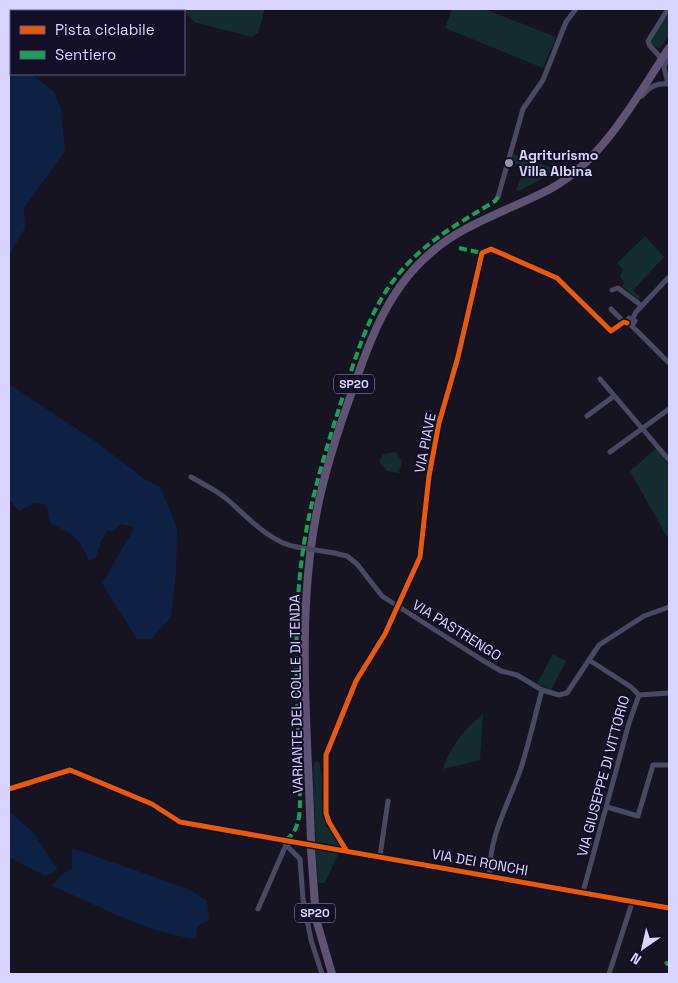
<svg xmlns="http://www.w3.org/2000/svg" width="678" height="983" font-family="'Space Grotesk',sans-serif">
	<rect width="100%" height="100%" fill="#161421"/>
	<g fill="#132c2d">
		<polygon points="183,9 265,9 258,33 252,37 194,22"/>
		<polygon points="452,9 484,9 556,37 543,68 445,28"/>
		<polygon points="669,13 669,36 660,48 654,47 651,43 652,37"/>
		<polygon points="513,154 558,170 557,171 519,191 516,190 522,175 526,176 527,168 510,162"/>
		<polygon points="645,236 664,257 633,290 640,297 638,300 622,286 624,283 620,276 623,270 617,263"/>
		<polygon points="657,448 669,466 669,535 667,537 630,471"/>
		<polygon points="396,452 402,461 399,473 387,471 379,462 383,454"/>
		<polygon points="553,654 566,661 551,690 537,684"/>
		<path d="M483,714L480,760L443,769C451,745 464,730 483,714Z"/>
		<path d="M315,761L319,762C324,777 320,790 322,806C324,821 332,832 340,845L338,848L316,844L313,773Z"/>
		<polygon points="315,848 339,852 325,883 318,883"/>
	</g>
	<g fill="#0d2144">
		<polygon points="11,69 11,74 31,74 54,92 61,109 65,151 24,208 25,228 9,255 9,71"/>
		<path d="M9,384L92,439L146,480L160,487L177,528L176,573L171,617L151,639H137L102,583L131,534L134,527L120,524L113,532L108,530L101,541L96,557L89,561C80,537 72,534 50,523L47,505L35,503L19,511L9,499Z"/>
		<polygon points="9,811 33,832 58,870 45,876 9,857"/>
		<path d="M72,848L188,889L207,901L209,920L197,926L196,939C146,933 98,905 52,886L60,876L72,868Z"/>
	</g>
	<g fill="none" stroke-linecap="round" stroke-linejoin="round">
		<polyline stroke="#4a4962" stroke-width="4" points="666,963 669,964"/>
		<g stroke="#4a4962" stroke-width="5">
			<polyline points="662,59 650,46 648,41 668,9"/>
			<path d="M642,96C650,86 657,83 668,84L664,67L669,55"/>
			<polyline points="498,197 523,109 543,80 566,22 576,9"/>
			<polyline points="612,290 618,288 642,306"/>
			<polyline points="611,309 624,322"/>
			<polyline points="633,318 636,312 669,277"/>
			<polyline points="632,326 635,321 629,318 627,323 632,326 669,363"/>
			<polyline points="600,379 669,460"/>
			<polyline points="587,416 614,396"/>
			<polyline points="610,452 669,409"/>
			<path d="M191,477C203,484 218,491 228,500C247,517 271,543 297,547"/>
			<polyline points="334,553 347,556 357,564 382,596 482,660 501,671 517,675 542,690 559,695 567,693 599,645 644,616 669,607"/>
			<polyline points="639,695 669,693"/>
			<polyline points="9,789 70,770 152,804 180,822 669,908"/>
			<polyline points="607,807 638,816 653,765 669,765"/>
			<polyline points="286,840 286,845 300,859 303,899 311,940 322,974"/>
			<polyline points="346,850 329,822 326,813 326,755 356,681 385,634 420,557 429,476 439,423 458,357 482,253 491,249 557,278 611,331 624,322 627,323"/>
			<polyline points="380,856 388,801"/>
			<path d="M490,875C488,838 509,803 521,768C529,743 535,716 542,690"/>
			<polyline points="583,892 629,723 639,695 631,687 589,660"/>
			<polyline points="258,909 286,845"/>
			<polyline points="609,974 633,900"/>
		</g>
		<g stroke="#5e5373" stroke-width="8">
			<path d="M311,841C308,733 296,622 316,516C324,472 338,430 353,389C369,342 387,293 425,258C462,223 509,211 552,188C603,160 638,95 669,48"/>
			<polyline points="311,849 316,919 332,974"/>
		</g>
		<polyline stroke="#4a4962" stroke-width="5" points="297,547 334,553"/>
		<polyline stroke="#5e5373" stroke-width="8" points="311,841 311,849"/>
		<g stroke="#1a9f57" stroke-width="4" stroke-dasharray="8 4" stroke-linecap="butt">
			<polyline points="459,248 482,253"/>
			<path d="M286,840C298,832 300,816 300,803C299,724 292,643 301,565C308,505 326,449 344,393C357,353 370,309 397,276C426,240 457,225 495,201L498,197"/>
			<polyline points="666,963 669,964"/>
		</g>
		<defs>
			<g id="cycleway">
				<polyline points="9,789 70,770 152,804 180,822 669,908"/>
				<polyline points="346,850 329,822 326,813 326,755 356,681 385,634 420,557 429,476 439,423 458,357 482,253 491,249 557,278 611,331 624,322 627,323"/>
			</g>
		</defs>
		<use href="#cycleway" stroke="#130f26" stroke-width="8"/>
		<use href="#cycleway" stroke="#e8590c" stroke-width="5"/>
	</g>
	<circle fill="#9591b1" stroke="#130f26" stroke-width="2" cx="509" cy="163" r="5"/>
	<g text-anchor="middle" stroke-width="4" stroke-linejoin="round" paint-order="stroke">
		<g fill="#130f26" stroke="#9e99be" stroke-width="1">
			<rect x="334" y="374.5" width="40" height="19" rx="4"/>
			<rect x="295" y="903.5" width="40" height="19" rx="4"/>
		</g>
		<g font-size="12" font-weight="bold" fill="#d9d4ff">
			<text x="354" y="388">SP20</text>
			<text x="315" y="917">SP20</text>
		</g>
		<g font-size="14" font-weight="bold" fill="#d9d4ff" stroke="#130f26" text-anchor="start">
			<text x="519" y="160">Agriturismo<tspan x="519" dy="16">Villa Albina</tspan></text>
		</g>
		<g font-size="14" fill="#d9d4ff" stroke="#130f26">
			<text transform="translate(425 443) rotate(-79)" y="5">VIA PIAVE</text>
			<text transform="translate(457 630) rotate(32)" y="5">VIA PASTRENGO</text>
			<text transform="translate(296 694) rotate(-91)" y="5">VARIANTE DEL COLLE DI TENDA</text>
			<text transform="translate(603 776) rotate(-75)" y="5">VIA GIUSEPPE DI VITTORIO</text>
			<text transform="translate(480 862) rotate(10)" y="5">VIA DEI RONCHI</text>
		</g>
	</g>
	<rect width="678" height="983" fill="none" stroke="#d9d4ff" stroke-width="20"/>
	<rect x="10" y="10" width="175" height="65" fill="#130f26" stroke="#625e7d"/>
	<rect x="20" y="26" width="25" height="8" fill="#e8590c" stroke="#625e7d"/>
	<text x="55" y="35" font-size="15" fill="#d9d4ff">Pista ciclabile</text>
	<rect x="20" y="51" width="25" height="8" fill="#1a9f57" stroke="#625e7d"/>
	<text x="55" y="60" font-size="15" fill="#d9d4ff">Sentiero</text>
	<g transform="translate(643 948) rotate(214)" stroke="#130f26" stroke-width="4" paint-order="stroke">
	<path d="M0-4L9 19L0 12L-9 19Z" fill="#d9d4ff"/>
	<text y="-8" font-size="14" font-weight="bold" text-anchor="middle" fill="#d9d4ff">N</text>
	</g>
</svg>
